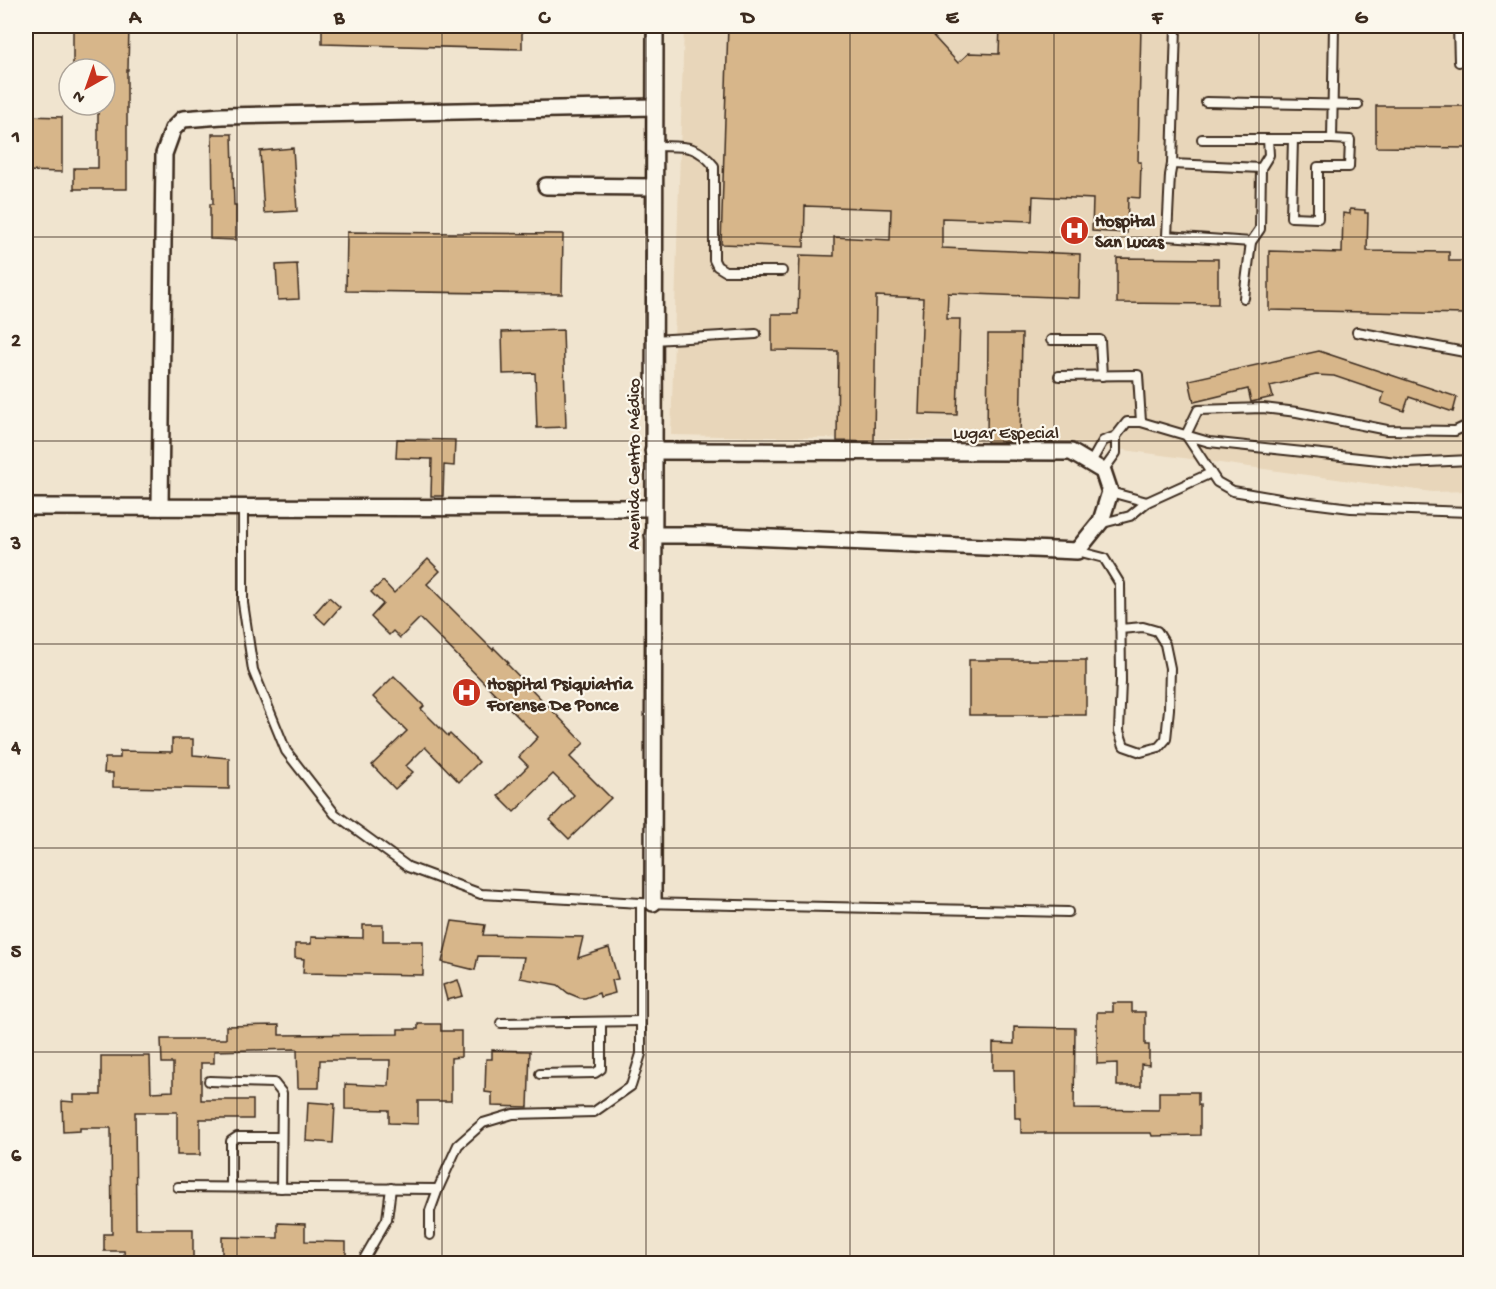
<svg xmlns="http://www.w3.org/2000/svg" width="1496" height="1289" font-family="'Gochi Hand',sans-serif">
	<rect width="100%" height="100%" fill="#f0e4cf"/>
	<filter id="ink" filterUnits="userSpaceOnUse"><feTurbulence type="fractalNoise" baseFrequency=".0167" numOctaves="2"/><feDisplacementMap in="SourceGraphic" scale="12" xChannelSelector="R" yChannelSelector="G"/><feConvolveMatrix kernelMatrix="1 2 1 2 8 2 1 2 1" color-interpolation-filters="sRGB"/></filter>
	<g filter="url(#ink)">
		<polygon fill="#e8d6ba" points="684,26 1470,26 1470,491 1432,492 1073,443 671,435"/>
		<g fill="#d7b68a" stroke="#3b2a1e" stroke-width="1.5">
			<polygon points="73,26 129,26 128,70 127,70 127,189 74,189 74,168 98,168 98,105 105,105 105,69 73,69"/>
			<polygon points="322,26 522,26 522,49 322,44"/>
			<polygon points="728,26 924,26 958,63 969,53 999,54 1000,26 1141,26 1138,162 1141,162 1140,198 1128,197 1127,233 1092,231 1093,199 1033,196 1032,221 942,218 942,248 1080,254 1079,298 948,293 947,319 960,319 957,415 919,414 923,298 876,296 874,442 837,441 838,351 772,350 772,314 798,314 800,255 834,256 834,237 890,240 891,209 805,206 804,247 721,244"/>
			<polygon points="1376,106 1470,106 1470,148 1376,147"/>
			<polygon points="26,116 62,117 62,172 26,171"/>
			<polygon points="212,134 232,134 234,205 236,205 236,240 210,239 210,204 213,204"/>
			<polygon points="293,148 297,211 264,213 260,151"/>
			<polygon points="1350,209 1365,210 1365,213 1368,213 1367,251 1449,252 1449,261 1467,261 1466,314 1269,310 1269,251 1342,253 1343,213 1350,214"/>
			<polygon points="347,232 563,234 562,294 346,291"/>
			<polygon points="1117,258 1218,259 1218,304 1117,303"/>
			<polygon points="297,264 299,299 278,300 276,265"/>
			<polygon points="563,330 566,427 537,428 535,373 503,374 502,332"/>
			<polygon points="988,334 1022,334 1020,442 987,442"/>
			<polygon points="1319,351 1457,397 1453,412 1409,397 1404,411 1381,403 1384,393 1334,376 1316,375 1270,386 1273,397 1251,402 1248,389 1194,402 1189,380"/>
			<polygon points="397,439 455,440 454,466 444,465 443,496 431,496 432,459 396,458"/>
			<polygon points="428,559 440,571 427,584 493,650 494,648 509,663 507,664 584,743 570,757 611,798 569,839 550,820 574,795 553,774 514,812 498,796 528,766 519,757 538,737 420,618 400,638 393,631 389,635 371,617 383,604 371,592 383,581 394,593"/>
			<polygon points="329,597 340,607 325,624 314,614"/>
			<rect x="969" y="660" width="117" height="55"/>
			<polygon points="394,676 424,706 421,709 448,736 450,734 479,762 459,782 425,747 406,766 413,772 395,789 372,765 407,731 373,697"/>
			<polygon points="172,739 193,739 193,755 229,758 229,789 113,787 113,773 104,773 105,758 120,758 120,751 172,752"/>
			<polygon points="452,921 485,925 483,935 583,937 578,958 609,948 618,979 612,980 615,993 600,997 599,993 585,998 580,998 568,993 558,985 520,978 524,957 478,956 475,970 442,962"/>
			<polygon points="363,925 383,925 383,941 423,941 423,975 303,973 304,959 295,958 295,944 311,944 311,937 363,938"/>
			<polygon points="458,980 463,996 447,1000 443,985"/>
			<polygon points="1113,1003 1132,1003 1132,1012 1145,1012 1145,1045 1149,1045 1149,1065 1141,1064 1141,1086 1117,1086 1117,1063 1097,1064 1097,1012 1113,1012"/>
			<polygon points="418,1024 441,1024 441,1031 461,1031 461,1057 451,1058 451,1101 418,1101 418,1124 389,1123 389,1110 345,1109 345,1084 389,1086 390,1060 320,1060 319,1088 298,1088 297,1049 214,1051 214,1063 201,1063 201,1100 253,1100 253,1119 200,1119 200,1155 177,1155 177,1112 135,1112 136,1229 193,1229 193,1262 125,1262 124,1251 104,1251 104,1234 112,1234 111,1128 80,1128 80,1131 63,1132 62,1101 74,1102 74,1095 101,1095 101,1056 150,1056 151,1092 173,1091 173,1063 162,1063 161,1039 226,1039 226,1026 279,1025 279,1035 398,1034 398,1029 418,1029"/>
			<polygon points="1014,1027 1075,1028 1074,1109 1159,1110 1159,1092 1198,1092 1198,1105 1200,1105 1200,1135 1152,1136 1151,1133 1021,1133 1021,1118 1015,1118 1014,1070 993,1070 993,1043 1014,1044"/>
			<polygon points="492,1050 530,1051 528,1107 492,1106 492,1093 485,1092 486,1059 492,1059"/>
			<polygon points="308,1102 335,1104 333,1143 306,1141"/>
			<polygon points="278,1223 305,1224 305,1241 346,1242 346,1263 222,1263 222,1237 278,1238"/>
		</g>
		<g fill="none" stroke-linecap="round" stroke-linejoin="round">
			<defs>
				<g id="service">
					<polyline points="1176,26 1172,164 1261,168 1260,229 1251,242 1244,298"/>
					<polyline points="1458,26 1459,62"/>
					<polyline points="1206,102 1358,105"/>
					<polyline points="1202,139 1332,139 1334,26"/>
					<polyline points="1293,139 1291,217 1318,218 1318,167 1349,167 1350,140 1332,139"/>
					<path d="M654,146C681,147 695,142 714,166V260L717,266L725,271H782"/>
					<polyline points="1172,164 1170,175 1167,236 1251,242"/>
					<polyline points="1261,168 1269,155 1268,139"/>
					<polyline points="1357,332 1470,353"/>
					<polyline points="653,340 756,334"/>
					<polyline points="1051,340 1100,340 1102,376"/>
					<polyline points="1059,376 1138,375 1141,422"/>
					<polyline points="1470,424 1455,431 1387,430 1297,412 1263,408 1198,410 1186,435 1217,482 1233,491 1286,500 1351,508 1470,512"/>
					<polyline points="1090,464 1103,441 1116,436 1127,422 1141,422 1209,442 1407,463 1470,460"/>
					<polyline points="1103,471 1116,453 1116,436"/>
					<polyline points="1110,492 1147,502"/>
					<polyline points="243,507 243,603 253,670 286,751 335,814 408,867 481,894 641,903 1068,912"/>
					<polyline points="1099,524 1130,516 1147,502 1211,473"/>
					<polyline points="1077,551 1104,558 1120,584 1121,681 1119,731 1124,746 1141,752 1159,747 1166,739 1169,709 1170,668 1165,644 1157,631 1143,627 1120,629"/>
					<polyline points="501,1023 641,1021"/>
					<polyline points="540,1074 595,1073 601,1069 601,1022"/>
					<polyline points="209,1081 274,1083 282,1093 281,1188"/>
					<polyline points="178,1187 438,1189"/>
					<polyline points="231,1187 231,1141 237,1137 281,1137"/>
					<polyline points="430,1235 430,1211 438,1189 458,1145 483,1123 513,1114 594,1112 631,1086 641,1054 641,903"/>
					<polyline points="361,1264 387,1219 391,1188"/>
				</g>
				<g id="minor">
					<polyline points="546,186 654,187"/>
					<polyline points="26,507 653,508"/>
					<polyline points="160,507 164,154 173,129 183,119 222,116 654,107"/>
					<polyline points="653,535 702,535 1077,551 1101,521 1110,492 1103,471 1071,452 653,451"/>
					<polyline points="653,903 655,26"/>
				</g>
			</defs>
			<use href="#service" stroke="#3b2a1e" stroke-width="12"/>
			<use href="#minor" stroke="#3b2a1e" stroke-width="20"/>
			<use href="#service" stroke="#fbf7ec" stroke-width="8"/>
			<use href="#minor" stroke="#fbf7ec" stroke-width="15"/>
		</g>
	</g>
	<path fill="none" stroke="#3b2a1e" stroke-width="1.5" stroke-opacity="0.55" d="M237,26V1264M442,26V1264M646,26V1264M850,26V1264M1054,26V1264M1259,26V1264M26,237H1470M26,441H1470M26,644H1470M26,848H1470M26,1052H1470"/>
	<defs>
		<symbol id="hospital-disc" viewBox="-11 -11 22 22"><circle r="9.5" fill="#c8321e" stroke="#fbf7ec"/><path d="M-5-5h3v3.5h4V-5h3V5h-3V1.5h-4V5h-3Z" fill="#fff"/></symbol>
	</defs>
	<g fill-rule="evenodd">
		<use href="#hospital-disc" x="1058" y="214" width="33" height="33"/>
		<use href="#hospital-disc" x="450" y="676" width="33" height="33"/>
	</g>
	<g text-anchor="middle" stroke-width="4.5" stroke-linejoin="round" paint-order="stroke">
		<g font-size="18" font-weight="bold" fill="#3b2a1e" stroke="#fbf7ec" text-anchor="start">
			<text x="1095" y="226">Hospital<tspan x="1095" dy="21">San Lucas</tspan></text>
			<text x="487" y="689">Hospital Psiquiatria<tspan x="487" dy="21">Forense De Ponce</tspan></text>
		</g>
		<g font-size="18" fill="#3b2a1e" stroke="#fbf7ec">
			<text x="1006" y="438">Lugar Especial</text>
			<text transform="translate(633 464) rotate(-90)" y="6">Avenida Centro Médico</text>
		</g>
	</g>
	<rect width="1496" height="1289" fill="none" stroke="#fbf7ec" stroke-width="66"/>
	<g transform="translate(87 87) rotate(220)"><circle r="28" fill="#fbf7ec" stroke="#aea59a" stroke-width="1.5"/>
	<path d="M0-4.5L10 22L0 15L-10 22Z" fill="#c8321e"/>
	<text y="-9" font-size="16" font-weight="bold" text-anchor="middle" fill="#3b2a1e">N</text>
	</g>
	<rect x="33" y="33" width="1430" height="1223" fill="none" stroke="#3b2a1e" stroke-width="2"/>
	<g font-size="20" text-anchor="middle" font-weight="bold" fill="#3b2a1e">
		<text x="135" y="23">A</text>
		<text x="339" y="23">B</text>
		<text x="544" y="23">C</text>
		<text x="748" y="23">D</text>
		<text x="952" y="23">E</text>
		<text x="1157" y="23">F</text>
		<text x="1361" y="23">G</text>
		<text x="16" y="142">1</text>
		<text x="16" y="346">2</text>
		<text x="16" y="549">3</text>
		<text x="16" y="753">4</text>
		<text x="16" y="957">5</text>
		<text x="16" y="1161">6</text>
	</g>
</svg>
